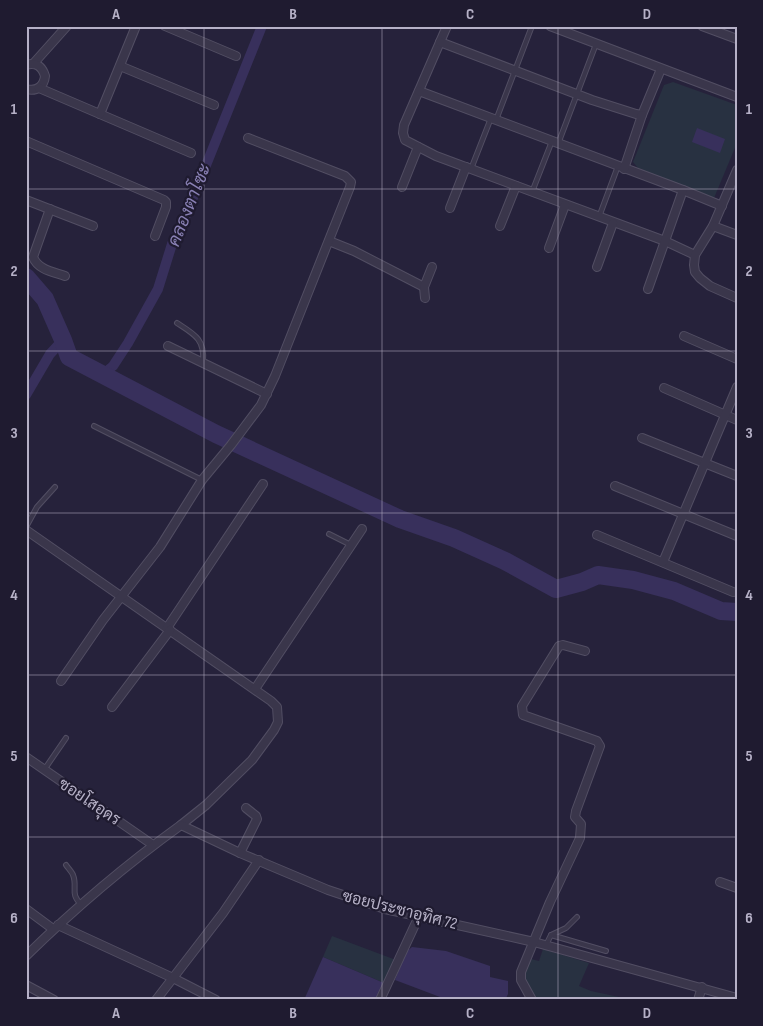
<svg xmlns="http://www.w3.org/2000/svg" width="763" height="1026" font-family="'Sofia Sans Condensed',Sarabun,sans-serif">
	<rect width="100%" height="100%" fill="#26223b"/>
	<g fill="#283141">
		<polygon points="673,82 737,105 737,143 714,198 638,168 633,162 664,85"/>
		<polygon points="332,936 396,960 384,983 323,957"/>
		<polygon points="543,949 589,963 579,986 591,991 619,997 618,1000 528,1000 518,979 523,957 539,961"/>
	</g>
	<g fill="#38305c">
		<polygon points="697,128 725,139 720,153 692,142"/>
		<polygon points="412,947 446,951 490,966 490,977 508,981 508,994 505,1000 448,1000 395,980 405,953"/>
		<polygon points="323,957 384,983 376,1000 304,1000"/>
	</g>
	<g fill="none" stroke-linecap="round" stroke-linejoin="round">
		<g stroke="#38305c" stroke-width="10">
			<polyline points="102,375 113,366 128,343 158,289 172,244 184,220 262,26"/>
			<polyline points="26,395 50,354 63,340"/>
		</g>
		<polyline stroke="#38305c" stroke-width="18" points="26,277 45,299 63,340 69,357 216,434 400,519 454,538 505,561 556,589 582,582 598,575 633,580 674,591 721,611 737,612"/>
		<defs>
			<g id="lane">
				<polyline points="496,120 532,26"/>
				<polyline points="558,144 596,44"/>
				<polyline points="471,169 491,118"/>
				<polyline points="532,192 552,141"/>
				<polyline points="599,217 618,166"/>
				<path d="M177,323C194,334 205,339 203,362"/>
				<polyline points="94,426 202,480"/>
				<polyline points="26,527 37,507 55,487"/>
				<polyline points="329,534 351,545"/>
				<polyline points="44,770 66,738"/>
				<path d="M66,865C68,868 72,872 73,875C78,887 69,894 82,905"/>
				<polyline points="551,935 606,951"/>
				<polyline points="546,945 551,935 566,928 577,917"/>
			</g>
			<g id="street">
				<polyline points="165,26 236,56"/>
				<polyline points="447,26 404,125 403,133 405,140 436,156 665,241 695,255"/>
				<polyline points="550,26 737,97"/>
				<polyline points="702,26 737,39"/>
				<polyline points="440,42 592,100 636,114 642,115 661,69"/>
				<polyline points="33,64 67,26"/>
				<path d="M26,65C36,62 42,66 45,76C44,86 37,92 26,89"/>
				<polyline points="120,66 214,105"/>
				<polyline points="39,88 191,153"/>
				<polyline points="419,91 683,190 722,206"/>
				<polyline points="100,114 136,26"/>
				<polyline points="26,141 164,200 166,202 166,207 155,236"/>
				<polyline points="624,169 642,115"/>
				<polyline points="737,170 713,226 695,255 694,265 695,272 700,278 710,286 737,298"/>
				<polyline points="402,187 418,147"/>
				<polyline points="26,200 93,226"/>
				<polyline points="450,208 466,167"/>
				<path d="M50,209L33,257C38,270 54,272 65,276"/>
				<polyline points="500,226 516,186"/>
				<polyline points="713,226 737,235"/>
				<polyline points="329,241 354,251 424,287"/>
				<polyline points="549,248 565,205"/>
				<polyline points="597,267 613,223"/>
				<polyline points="648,289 683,190"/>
				<polyline points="425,298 424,287 432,267"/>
				<polyline points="684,336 737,359"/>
				<polyline points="168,346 267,394"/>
				<polyline points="664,388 737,420"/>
				<polyline points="642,438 737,476"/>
				<polyline points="615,486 737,536"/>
				<polyline points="26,530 271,701 277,707 278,722 274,730 252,760 206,805 181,825"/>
				<polyline points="597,535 733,592"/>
				<polyline points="663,562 737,387"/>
				<polyline points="167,628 263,484"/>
				<polyline points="61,681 103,620 160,547 202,480 231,445 261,405 275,376 350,187 351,182 345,176 248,138"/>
				<polyline points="255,689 362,529"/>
				<polyline points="112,707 170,630"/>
				<polyline points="26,757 153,845"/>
				<polyline points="240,853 257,819 256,816 246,808"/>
				<polyline points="720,882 737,888"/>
				<polyline points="26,909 53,929"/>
				<polyline points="58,925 173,978 216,1000"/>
				<path d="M26,956C74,909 127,864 181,825L240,853L328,890L385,909L534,942L737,998"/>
				<polyline points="26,985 54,1000"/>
				<polyline points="156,1000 223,913 259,860"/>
				<polyline points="380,1000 419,916"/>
				<polyline points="532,1000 521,980 521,972 550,902 580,838 581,824 575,817 576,811 600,746 597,741 523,715 522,706 559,646 563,645 585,651"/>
				<polyline points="698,1000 702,987"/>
			</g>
		</defs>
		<use href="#lane" stroke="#524e63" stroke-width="6"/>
		<use href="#street" stroke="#524e63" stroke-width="10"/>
		<use href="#lane" stroke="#3a364b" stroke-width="4"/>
		<use href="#street" stroke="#3a364b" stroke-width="8"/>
	</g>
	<path fill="none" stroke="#b6b1c7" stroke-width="1" stroke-opacity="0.55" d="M204,26V1000M382,26V1000M558,26V1000M26,189H737M26,351H737M26,513H737M26,675H737M26,837H737"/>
	<g text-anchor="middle" stroke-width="4.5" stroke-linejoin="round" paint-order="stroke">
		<g font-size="16" fill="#b6b1c7" stroke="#1f1b30">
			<text transform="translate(90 801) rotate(34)" y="6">ซอยโสอุดร</text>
			<text transform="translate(400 909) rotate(14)" y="6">ซอยประชาอุทิศ 72</text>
		</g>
		<g font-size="18" font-style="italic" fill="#8980b4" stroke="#1f1b30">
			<text transform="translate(189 205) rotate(-68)" y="6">คลองตาโซะ</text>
		</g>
	</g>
	<rect width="763" height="1026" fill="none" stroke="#1f1b30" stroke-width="55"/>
	<rect x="28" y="28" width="708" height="970" fill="none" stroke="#b6b1c7" stroke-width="2"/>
	<g font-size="16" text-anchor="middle" font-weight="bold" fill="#b6b1c7">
		<text x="116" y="19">A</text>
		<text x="293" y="19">B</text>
		<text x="470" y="19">C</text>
		<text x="647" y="19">D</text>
		<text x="14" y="114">1</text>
		<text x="749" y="114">1</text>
		<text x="14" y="276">2</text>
		<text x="749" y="276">2</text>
		<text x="14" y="438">3</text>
		<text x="749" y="438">3</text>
		<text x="14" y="600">4</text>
		<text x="749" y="600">4</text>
		<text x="14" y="761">5</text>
		<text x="749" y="761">5</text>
		<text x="14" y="923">6</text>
		<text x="749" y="923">6</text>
		<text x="116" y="1018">A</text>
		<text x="293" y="1018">B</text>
		<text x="470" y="1018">C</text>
		<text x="647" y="1018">D</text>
	</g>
</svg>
